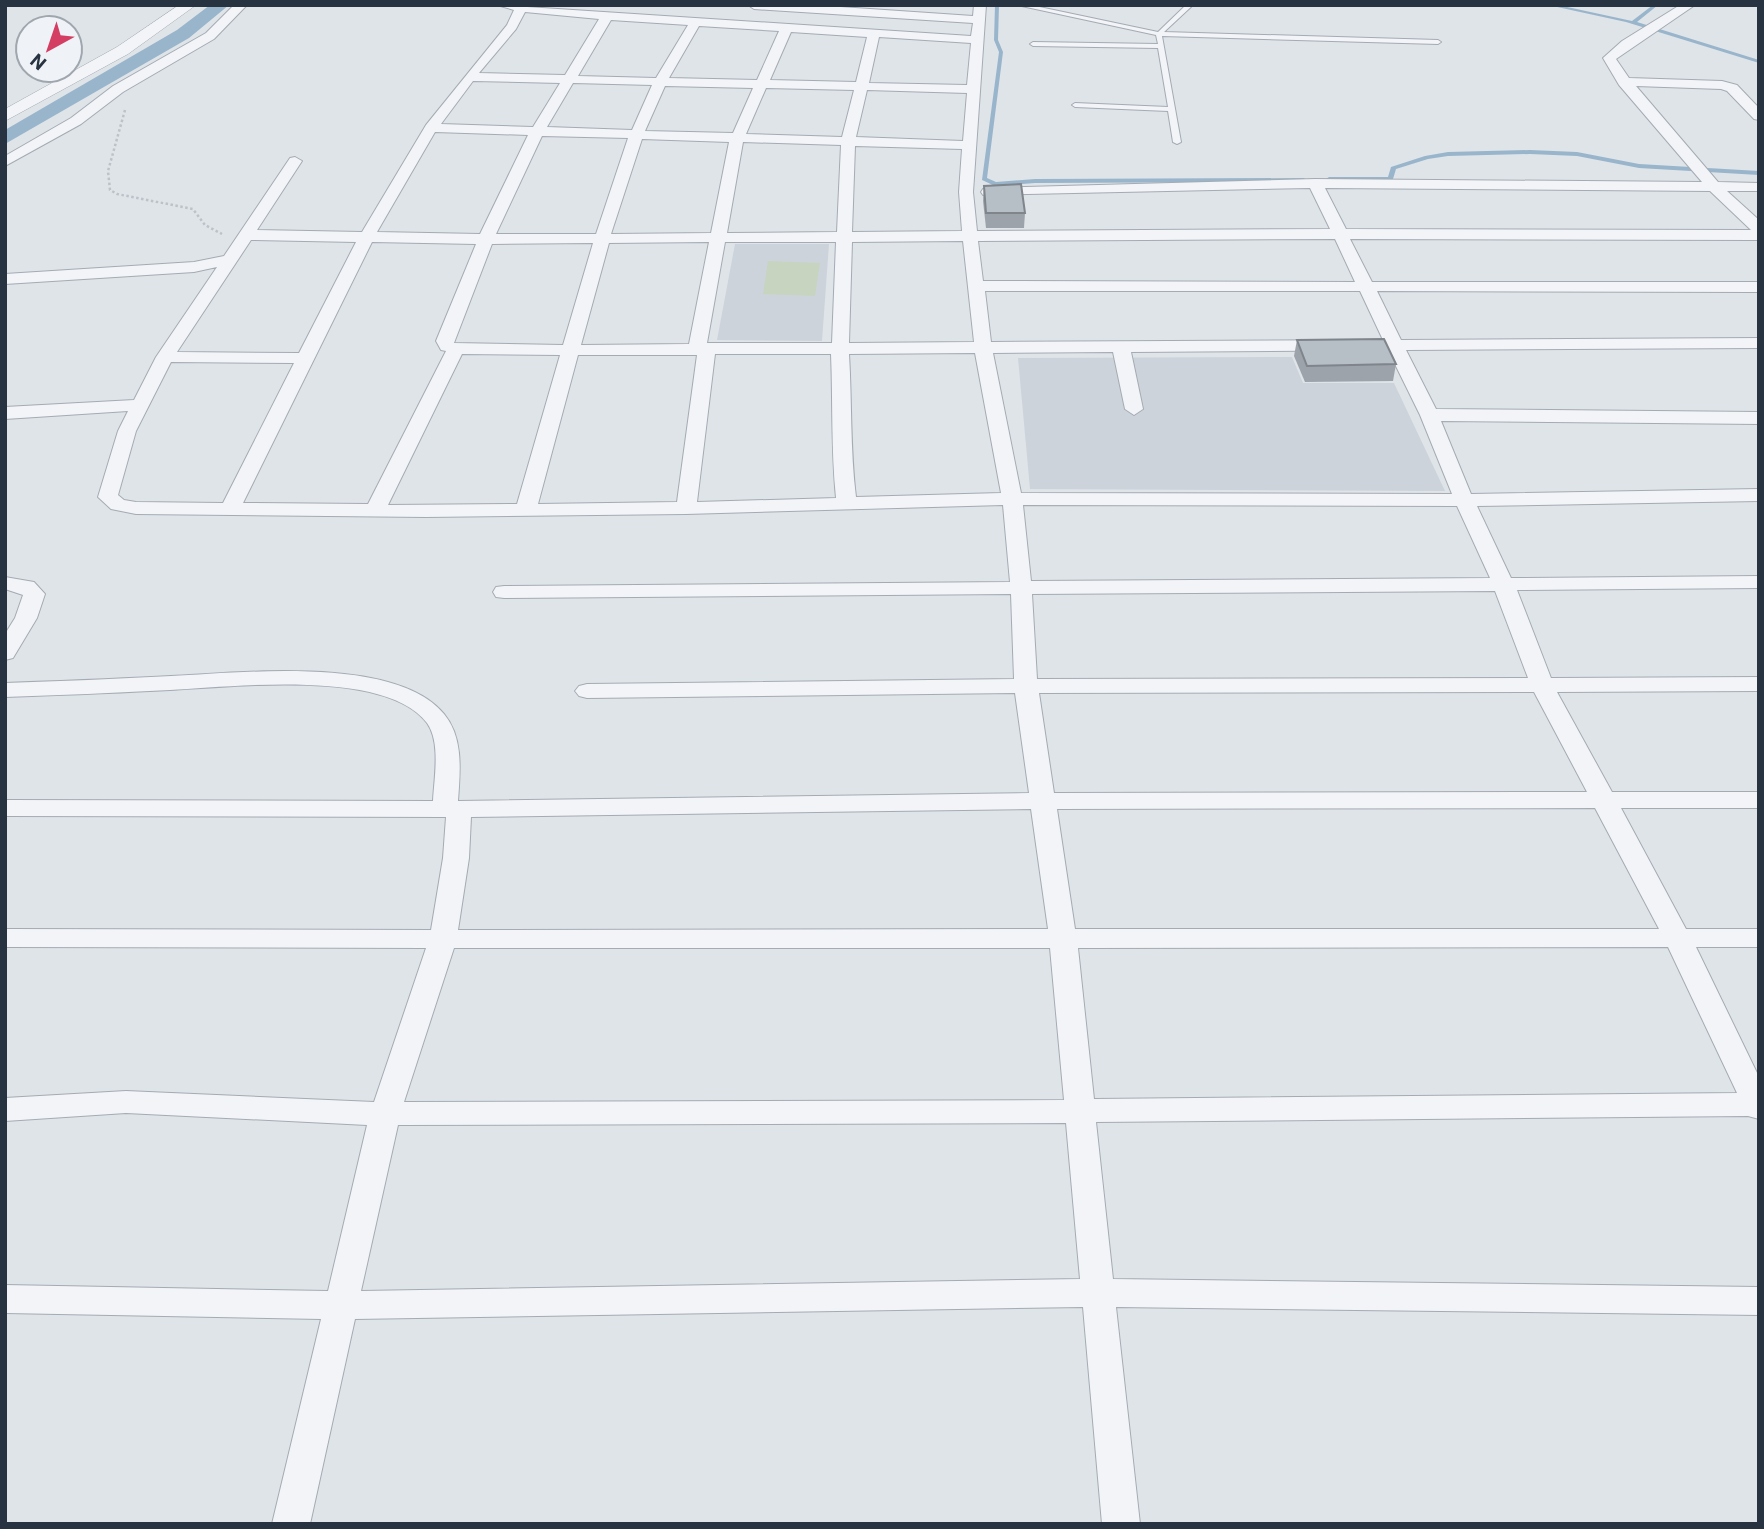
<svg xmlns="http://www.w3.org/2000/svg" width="1764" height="1529" font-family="Roboto,sans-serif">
	<rect width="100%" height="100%" fill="#dfe4e9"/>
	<g fill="#cdd3db">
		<polygon points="735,244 829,244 822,341 717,340"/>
		<polygon points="1292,357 1303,383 1394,383 1445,491 1030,489 1018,358"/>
	</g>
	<polygon fill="#c7d4c0" points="768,261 820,263 815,296 763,294"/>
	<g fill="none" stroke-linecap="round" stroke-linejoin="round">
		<g fill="#99b5cb" fill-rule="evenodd">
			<polygon points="995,5 999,5 998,40 1003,52 987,178 996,182 1035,179 1304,178 1307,180 1304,182 1035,183 995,186 982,180 999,52 994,40"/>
			<polygon points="1548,5 1558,5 1632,21 1653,5 1658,5 1637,22 1759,60 1759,63 1626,22"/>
			<polygon points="1530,150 1577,152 1639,164 1759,171 1759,175 1639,168 1577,156 1530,154 1448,156 1428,159 1396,169 1393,179 1390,181 1329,181 1326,179 1329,177 1388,177 1391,167 1425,156 1448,152"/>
		</g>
		<polygon fill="#99b5cb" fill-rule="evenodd" points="210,5 229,5 189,38 5,144 5,130 177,30"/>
		<defs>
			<polygon id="service" points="1017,5 1030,5 1158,32 1186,5 1193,5 1164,32 1438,40 1441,42 1438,44 1162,36 1181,142 1177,144 1173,142 1168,111 1075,107 1072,105 1075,103 1168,107 1158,48 1033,46 1030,44 1033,42 1158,44 1156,35"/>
			<g id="minor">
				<polygon points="234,5 247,5 214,39 123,92 81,124 5,166 5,156 71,118 113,86 206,33"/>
				<path d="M497,5L971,36L973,23L754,9L748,5H811L973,16L974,5H986L973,192L977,231L1330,229L1310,188L983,195L981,192L983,189L988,188L1315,179L1702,182L1619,85L1603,58L1622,41L1680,5H1695L1616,59L1629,78L1722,81L1737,85L1759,108V120L1754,119L1727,91L1721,89L1636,86L1718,182L1759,183V191H1727L1759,220V240L1350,239L1372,282H1759V292L1377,291L1401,340L1759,338V348L1406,350L1436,409L1759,412V424L1441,421L1471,494L1759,489V501L1477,506L1511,578L1759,576V588L1517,590L1551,678L1759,677V691L1557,692L1612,792H1759V808H1621L1686,929H1759V947H1696L1759,1077V1119L1748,1116L1096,1122L1113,1279L1759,1287V1315L1116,1307L1140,1524H1102L1083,1307L355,1319L310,1524H272L321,1319L5,1313V1285L328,1291L367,1125L126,1113L5,1121V1098L126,1091L374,1102L426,948L5,947V929L431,930L443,858L446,817L5,816V800L433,801C434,779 441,742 427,723C386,668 231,687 170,690C115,693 60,695 5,697V683C60,681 116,679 171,676C239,673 396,655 444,714C464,738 460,772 458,801L1029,793L1015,693L587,698L579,696L575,691L579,686L587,684L1014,679L1011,594L504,598L496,597L493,592L496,587L504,586L1010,582L1003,505L686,514L426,517L136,514L111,509L98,497L118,431L128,411L5,419V407L134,400L156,357L217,267L194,272L5,284V274L194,262L224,256L290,158L295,157L302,161L257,230L362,232L426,125L507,25L514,10ZM525,12L599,19L565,75L479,73L516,29ZM611,20L688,25L656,78L578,76ZM699,26L779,31L757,80L669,78ZM791,32L867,37L856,82L770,80ZM879,37L971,43L967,85L869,83ZM473,81L560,83L533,127L441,124ZM573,83L652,85L632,130L547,127ZM665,86L753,88L733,133L645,131ZM766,88L854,90L842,137L746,134ZM867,90L967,93L963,141L856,137ZM435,132L528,135L480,234L377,232ZM542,136L628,138L596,234H496ZM642,139L729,142L711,233L611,234ZM743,142L841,145L837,232L727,233ZM855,146L962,149L959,192L962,231L852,232ZM1325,188L1710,191L1751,230L1346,229ZM1335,239L1355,282L983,281L978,241ZM251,240L356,242L299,353L177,352ZM963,241L974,342L849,343L852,242ZM372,242L476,244L436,341L441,350L446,351L368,504L243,503ZM709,242L689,344L581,345L609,243ZM725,242H836L832,343H707ZM593,243L563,345L454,343L492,244ZM985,291H1360L1383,340L991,342ZM1388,350L1420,415L1452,494L1021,493L993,353L1113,352L1125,409L1134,415L1143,409L1131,352ZM975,353L1001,493L856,497C850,450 852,402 849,354ZM462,354L560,355L517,504L388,505ZM715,354H831C833,402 831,450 836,498L697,502ZM578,355H697L677,502L538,504ZM171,362L294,363L223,503L136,502L124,500L118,495L136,431ZM1023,505L1457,506L1490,578L1031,581ZM1495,591L1528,678L1037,679L1032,594ZM1534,692L1587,792L1054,793L1039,693ZM1595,808L1659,929H1075L1057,809ZM1031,809L1048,929L458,930L469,858L471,817ZM1668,947L1737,1093L1094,1099L1078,948ZM454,948H1050L1064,1100L404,1102ZM1066,1123L1080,1279L361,1291L398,1125Z"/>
				<polygon points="5,577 34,582 45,594 37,618 13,658 5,660 5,634 15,618 23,595 5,589"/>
			</g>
			<polygon id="tertiary" points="179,5 196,5 128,54 5,121 5,109 117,47"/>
		</defs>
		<use href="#service" stroke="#a4abb3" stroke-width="2"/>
		<use href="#minor" stroke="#a4abb3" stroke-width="2"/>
		<use href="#tertiary" stroke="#a4abb3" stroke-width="1"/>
		<polyline stroke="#bdc2c8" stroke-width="2.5" stroke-dasharray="2.5 2.5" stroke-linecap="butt" points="125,110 108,171 110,190 117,194 193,209 205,225 222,234"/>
		<use href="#service" fill="#f2f4f7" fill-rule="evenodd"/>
		<use href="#minor" fill="#f2f4f7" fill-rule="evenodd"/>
		<use href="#tertiary" fill="#f2f4f7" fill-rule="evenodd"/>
	</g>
	<g fill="#9da3aa">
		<polygon points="984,186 1025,213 1024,228 986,228 983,201"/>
		<polygon points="1297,340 1396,364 1393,381 1305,382 1294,356"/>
	</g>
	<g fill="#b6bec6" stroke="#7f858b" stroke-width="2">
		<polygon points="1021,184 1025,213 986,213 984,186"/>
		<polygon points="1384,339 1396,364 1307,366 1297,340"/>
	</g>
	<rect width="1764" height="1529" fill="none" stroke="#273341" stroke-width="14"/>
	<g transform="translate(49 49) rotate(220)"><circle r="33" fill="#eff3f7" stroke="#9fa6ae" stroke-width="2"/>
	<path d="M0-5L12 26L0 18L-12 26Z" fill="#d43e62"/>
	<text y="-10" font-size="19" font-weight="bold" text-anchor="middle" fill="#273341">N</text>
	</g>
</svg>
